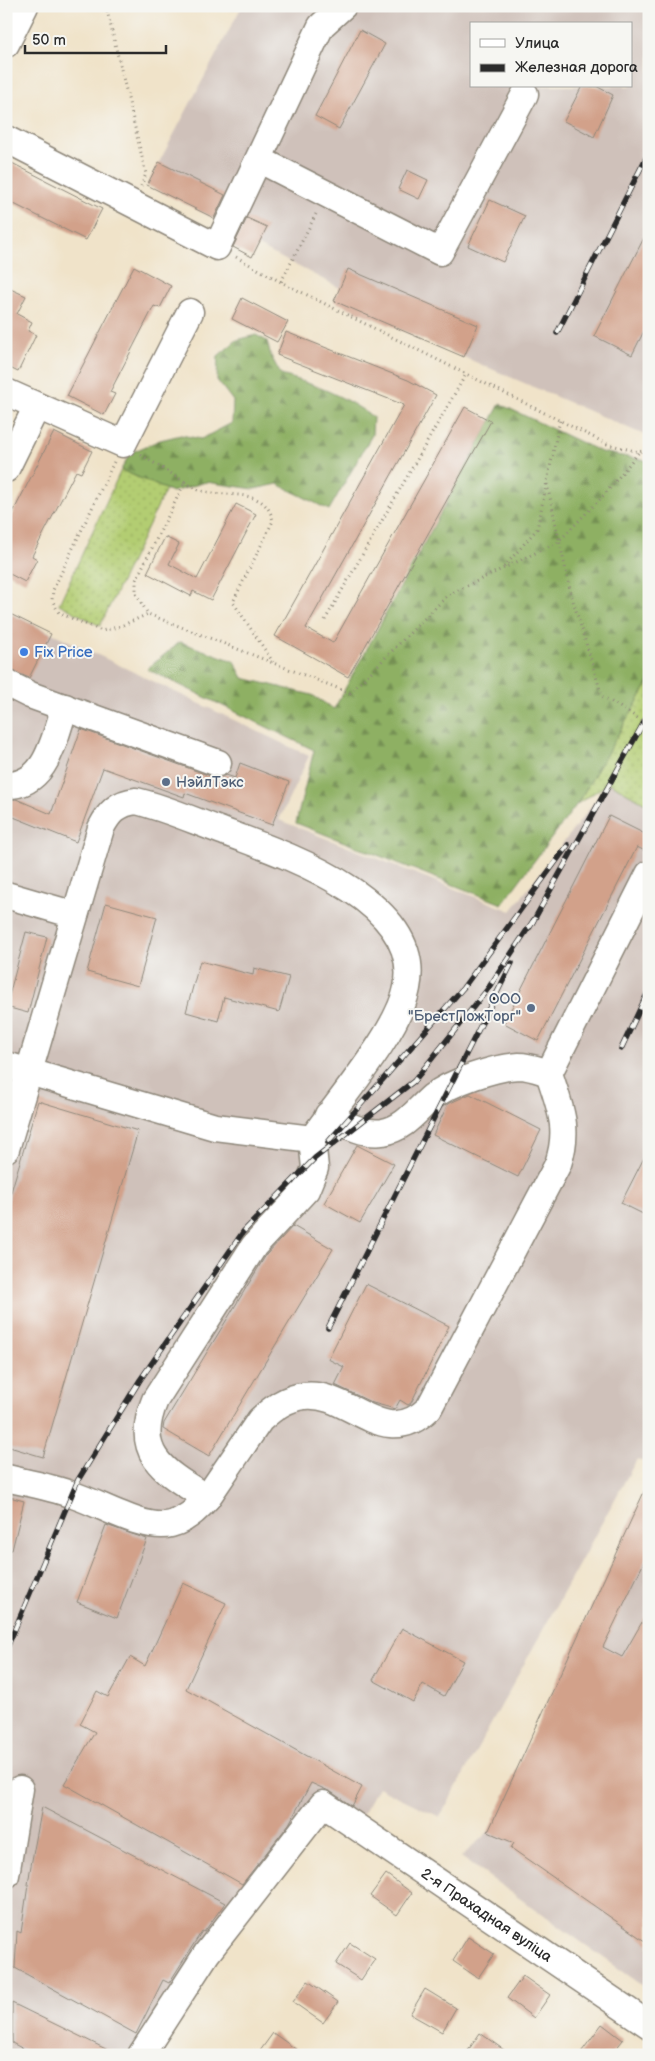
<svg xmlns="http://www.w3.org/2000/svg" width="655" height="2061" font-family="'Balsamiq Sans',sans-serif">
	<defs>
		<pattern id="grass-dots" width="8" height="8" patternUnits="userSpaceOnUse" patternTransform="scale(1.25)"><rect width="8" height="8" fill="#b3cd72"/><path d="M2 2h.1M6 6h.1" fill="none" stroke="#9ab063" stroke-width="1.8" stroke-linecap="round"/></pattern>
		<pattern id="forest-firs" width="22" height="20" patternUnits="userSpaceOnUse" patternTransform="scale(1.25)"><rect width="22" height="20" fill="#8eb064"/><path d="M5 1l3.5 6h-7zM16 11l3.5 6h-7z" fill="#748f53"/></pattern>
	</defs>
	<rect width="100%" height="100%" fill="#f6f6f2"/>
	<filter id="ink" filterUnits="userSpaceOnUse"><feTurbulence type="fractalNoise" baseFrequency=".02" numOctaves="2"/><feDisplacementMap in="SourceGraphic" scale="10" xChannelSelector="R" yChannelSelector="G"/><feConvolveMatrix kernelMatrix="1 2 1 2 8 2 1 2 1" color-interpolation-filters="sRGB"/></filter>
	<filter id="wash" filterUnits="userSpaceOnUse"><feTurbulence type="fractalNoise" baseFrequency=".0096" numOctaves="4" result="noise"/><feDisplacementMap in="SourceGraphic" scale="20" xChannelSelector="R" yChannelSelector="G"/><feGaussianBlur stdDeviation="1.12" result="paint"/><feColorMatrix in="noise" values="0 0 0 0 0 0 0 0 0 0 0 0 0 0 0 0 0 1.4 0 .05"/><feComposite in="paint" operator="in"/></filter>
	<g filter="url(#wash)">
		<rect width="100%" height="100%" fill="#f0e3c9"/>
		<g fill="#cfc1ba" fill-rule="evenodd">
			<path d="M242,6H649V437L334,301L340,288L258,246L252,257L231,246L219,221L147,185ZM471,24H631V86H471Z"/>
			<polygon points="6,611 309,756 279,820 511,911 609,783 649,805 649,1464 637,1459 440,1817 378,1787 356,1825 324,1804 141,2055 6,2055"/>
			<polygon points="649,1481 649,1990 461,1857 488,1832"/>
		</g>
		<g fill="url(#grass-dots)" stroke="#6f7c4e">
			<polygon points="121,470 166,489 100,626 59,604"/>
			<polygon points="649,682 649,805 609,783 577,804"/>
		</g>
		<g fill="url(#forest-firs)" stroke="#5c6e48">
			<path d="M256,335L267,341L271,356L281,375C315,384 344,396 373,417L372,435L329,510L278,484L254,489L206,482L172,492L121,470L130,453L160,440L181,435L201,439L232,423L233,401L217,380L218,356L237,340Z"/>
			<polygon points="500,404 601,452 649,461 649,682 577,804 502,904 296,823 314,750 147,669 180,642 234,661 243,678 312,695 334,709"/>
		</g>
		<g id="blocks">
			<g fill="#d2a18a">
				<polygon points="360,30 385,44 339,129 315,116"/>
				<polygon points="582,86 596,86 613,95 594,137 564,121"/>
				<polygon points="6,160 102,209 86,240 6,200"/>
				<polygon points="159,162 225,195 214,218 147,185"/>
				<polygon points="407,170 428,180 419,199 398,189"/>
				<polygon points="490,200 525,216 503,262 468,246"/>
				<polygon points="247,218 267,227 252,257 233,247"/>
				<polygon points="649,228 649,321 632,355 594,336"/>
				<polygon points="134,266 171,286 160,308 154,306 110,392 115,394 104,415 67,396"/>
				<polygon points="348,269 478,325 464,357 334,301"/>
				<polygon points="6,287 26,296 17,314 32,322 28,331 36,335 18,372 6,366"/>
				<polygon points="242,298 288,322 277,342 232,319"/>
				<polygon points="286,332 408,380 436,395 306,628 333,643 465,407 491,421 348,677 275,636 404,405 277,355"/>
				<polygon points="54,432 92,451 81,473 76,471 32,556 37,559 25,582 6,572 6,526"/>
				<polygon points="236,504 256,514 211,600 193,591 191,596 147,573 165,537 179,544 169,564 197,579"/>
				<polygon points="6,612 51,634 29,678 6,668"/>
				<polygon points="81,729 213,777 226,775 235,778 240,763 289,782 272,825 185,793 184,797 103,768 76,842 6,814 6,800 16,799 51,814"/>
				<polygon points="609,816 649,836 649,853 637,847 538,1041 504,1023"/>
				<polygon points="106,903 157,917 138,986 87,972"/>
				<polygon points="26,932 47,937 28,1013 6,1007"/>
				<polygon points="200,961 253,975 254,968 289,977 279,1012 224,997 218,1021 186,1012"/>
				<polygon points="470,1094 541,1130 518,1177 433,1135 448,1104"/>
				<polygon points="38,1101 138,1131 43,1457 6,1446 6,1209"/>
				<polygon points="357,1145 394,1164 360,1223 324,1203"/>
				<polygon points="649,1148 649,1217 621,1203"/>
				<polygon points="293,1226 333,1249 209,1456 163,1429 164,1423 266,1255"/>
				<polygon points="366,1284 449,1326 411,1403 408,1405 400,1400 395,1409 373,1403 335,1385 344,1367 328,1359"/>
				<polygon points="649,1481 649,1552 603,1647 622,1657 649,1610 649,1944 511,1848 514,1843 488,1832"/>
				<polygon points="6,1496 24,1501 12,1550 6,1550"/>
				<polygon points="106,1525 147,1539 117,1618 77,1602"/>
				<polygon points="183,1583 226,1603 186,1689 362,1787 352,1806 331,1792 311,1783 289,1824 242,1884 64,1784 95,1732 80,1724 97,1691 108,1697 130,1657 145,1666"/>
				<polygon points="402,1628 463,1661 444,1696 423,1684 413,1702 373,1680"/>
				<polygon points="42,1807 225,1903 204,1932 202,1931 169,1983 163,1980 136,2034 15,1968 17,1931 21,1933 30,1871"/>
				<polygon points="386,1874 412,1893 397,1915 370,1896"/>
				<polygon points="468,1937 494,1954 478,1978 453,1961"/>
				<polygon points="350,1943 375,1959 361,1980 336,1964"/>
				<polygon points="523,1976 550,1995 534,2018 507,1998"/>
				<polygon points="308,1981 338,2002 323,2023 293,2002"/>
				<polygon points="425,1989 456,2008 442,2032 410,2014"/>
				<polygon points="12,2003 118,2055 35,2055 12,2043"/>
				<polygon points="602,2024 623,2040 611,2055 579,2055"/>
				<polygon points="273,2033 304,2055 257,2055"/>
				<polygon points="480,2033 511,2055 465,2055"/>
			</g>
		</g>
	</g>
	<g filter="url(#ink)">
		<use href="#blocks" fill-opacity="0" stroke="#8e877a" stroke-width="1"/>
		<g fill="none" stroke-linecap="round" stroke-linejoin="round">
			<defs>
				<g id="minor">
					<polyline points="6,44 25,6"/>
					<polyline points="6,139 217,247 321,26 343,6"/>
					<polyline points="260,160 440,252 525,94"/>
					<polyline points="6,392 123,444 190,312"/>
					<polyline points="6,469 37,406"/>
					<polyline points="6,683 30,695 218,763"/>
					<path d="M6,785C47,786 54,738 65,707"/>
					<polyline points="6,895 75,915"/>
					<path d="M6,1065L215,1127L312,1139L315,1168L306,1190L254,1246L155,1400C132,1455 165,1472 207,1498C197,1510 186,1520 171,1524C144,1531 99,1503 73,1495C51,1487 28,1483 6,1478"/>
					<path d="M328,1115C345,1124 363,1135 383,1132C405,1128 416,1111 432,1097C451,1082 495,1067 519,1066C529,1066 539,1070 549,1073L649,874"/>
					<path d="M6,1149L101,828C109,812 118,803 136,801C166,808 194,821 222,831C284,854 425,901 407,988C399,1031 338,1101 312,1139"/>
					<path d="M207,1498L260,1420C273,1408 286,1398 304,1396C349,1390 384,1453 429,1408L558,1164C570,1128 560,1108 549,1073"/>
					<polyline points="6,1875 20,1789"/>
					<path id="s1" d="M141,2055L207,1953L323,1804L649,2025"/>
				</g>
			</defs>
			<use href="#minor" stroke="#8e877a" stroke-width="29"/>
			<g stroke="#8e877a" stroke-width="3" stroke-dasharray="1 4" stroke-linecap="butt">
				<polyline points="106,6 146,174 141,186"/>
				<polyline points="316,214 281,282 607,444 639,452 649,449"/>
				<polyline points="236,257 281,282"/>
				<polyline points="141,455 185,482 136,580 136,594 148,614 350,693 448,595 558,542 605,494 639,452"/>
				<polyline points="114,462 53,590 52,600 59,613 102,631 121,626 148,614"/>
				<path d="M185,482C190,485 196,490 202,491C229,498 266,487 273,521L233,602L273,662"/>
				<polyline points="547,484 571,594 602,696 649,725"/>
				<polyline points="504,567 537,529 560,420"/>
				<polyline points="325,620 466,374"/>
			</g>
			<use href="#minor" stroke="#fff" stroke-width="26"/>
			<defs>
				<g id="rail">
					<polyline points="557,333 649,152"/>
					<polyline points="530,927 649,713"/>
					<polyline points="621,1049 649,990"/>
					<polyline points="328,1142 463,988 568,845"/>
					<polyline points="328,1328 512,963"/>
					<polyline points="6,1650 78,1480 140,1380 243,1232 315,1158 414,1081 487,990 533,921"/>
				</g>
			</defs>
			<use href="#rail" stroke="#2b2b2b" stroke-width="5.5"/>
			<use href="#rail" stroke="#f6f6f2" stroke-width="4" stroke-dasharray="11" stroke-linecap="butt"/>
		</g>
	</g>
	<circle fill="#3f7fe0" stroke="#f6f6f2" stroke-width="2" cx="24" cy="652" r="5"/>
	<g fill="#5c6f8a" stroke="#f6f6f2" stroke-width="2">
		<circle cx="166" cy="782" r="5"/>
		<circle cx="531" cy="1008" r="5"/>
	</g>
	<g text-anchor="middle" stroke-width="4" stroke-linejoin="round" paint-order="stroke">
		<g font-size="15" fill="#366cbe" stroke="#f6f6f2" text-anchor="start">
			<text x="34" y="657">Fix Price</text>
		</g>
		<g font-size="15" fill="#4e5e75" stroke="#f6f6f2" text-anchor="start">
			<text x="176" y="787">НэйлТэкс</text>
			<text x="521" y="1004" text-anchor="end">ООО<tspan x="521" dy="17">"БрестПожТорг"</tspan></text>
		</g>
		<g font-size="15" fill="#2b2b2b" stroke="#f6f6f2">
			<text dy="5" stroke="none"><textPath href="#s1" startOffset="508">2-я Прахадная вуліца</textPath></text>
		</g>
	</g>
	<rect width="655" height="2061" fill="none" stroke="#f6f6f2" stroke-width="25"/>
	<rect x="470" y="22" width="162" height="65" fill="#f6f6f2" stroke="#a5a5a2"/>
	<rect x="480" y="39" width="25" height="8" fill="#ffffff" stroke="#a5a5a2"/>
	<text x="515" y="48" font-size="15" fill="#2b2b2b">Улица</text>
	<rect x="480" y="64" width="25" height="8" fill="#2b2b2b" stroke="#a5a5a2"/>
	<text x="515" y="72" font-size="15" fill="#2b2b2b">Железная дорога</text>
	<path d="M25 45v8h141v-8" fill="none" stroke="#2b2b2b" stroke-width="2.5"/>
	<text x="32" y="45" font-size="15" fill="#2b2b2b" stroke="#f6f6f2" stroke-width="4" paint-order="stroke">50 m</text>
</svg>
